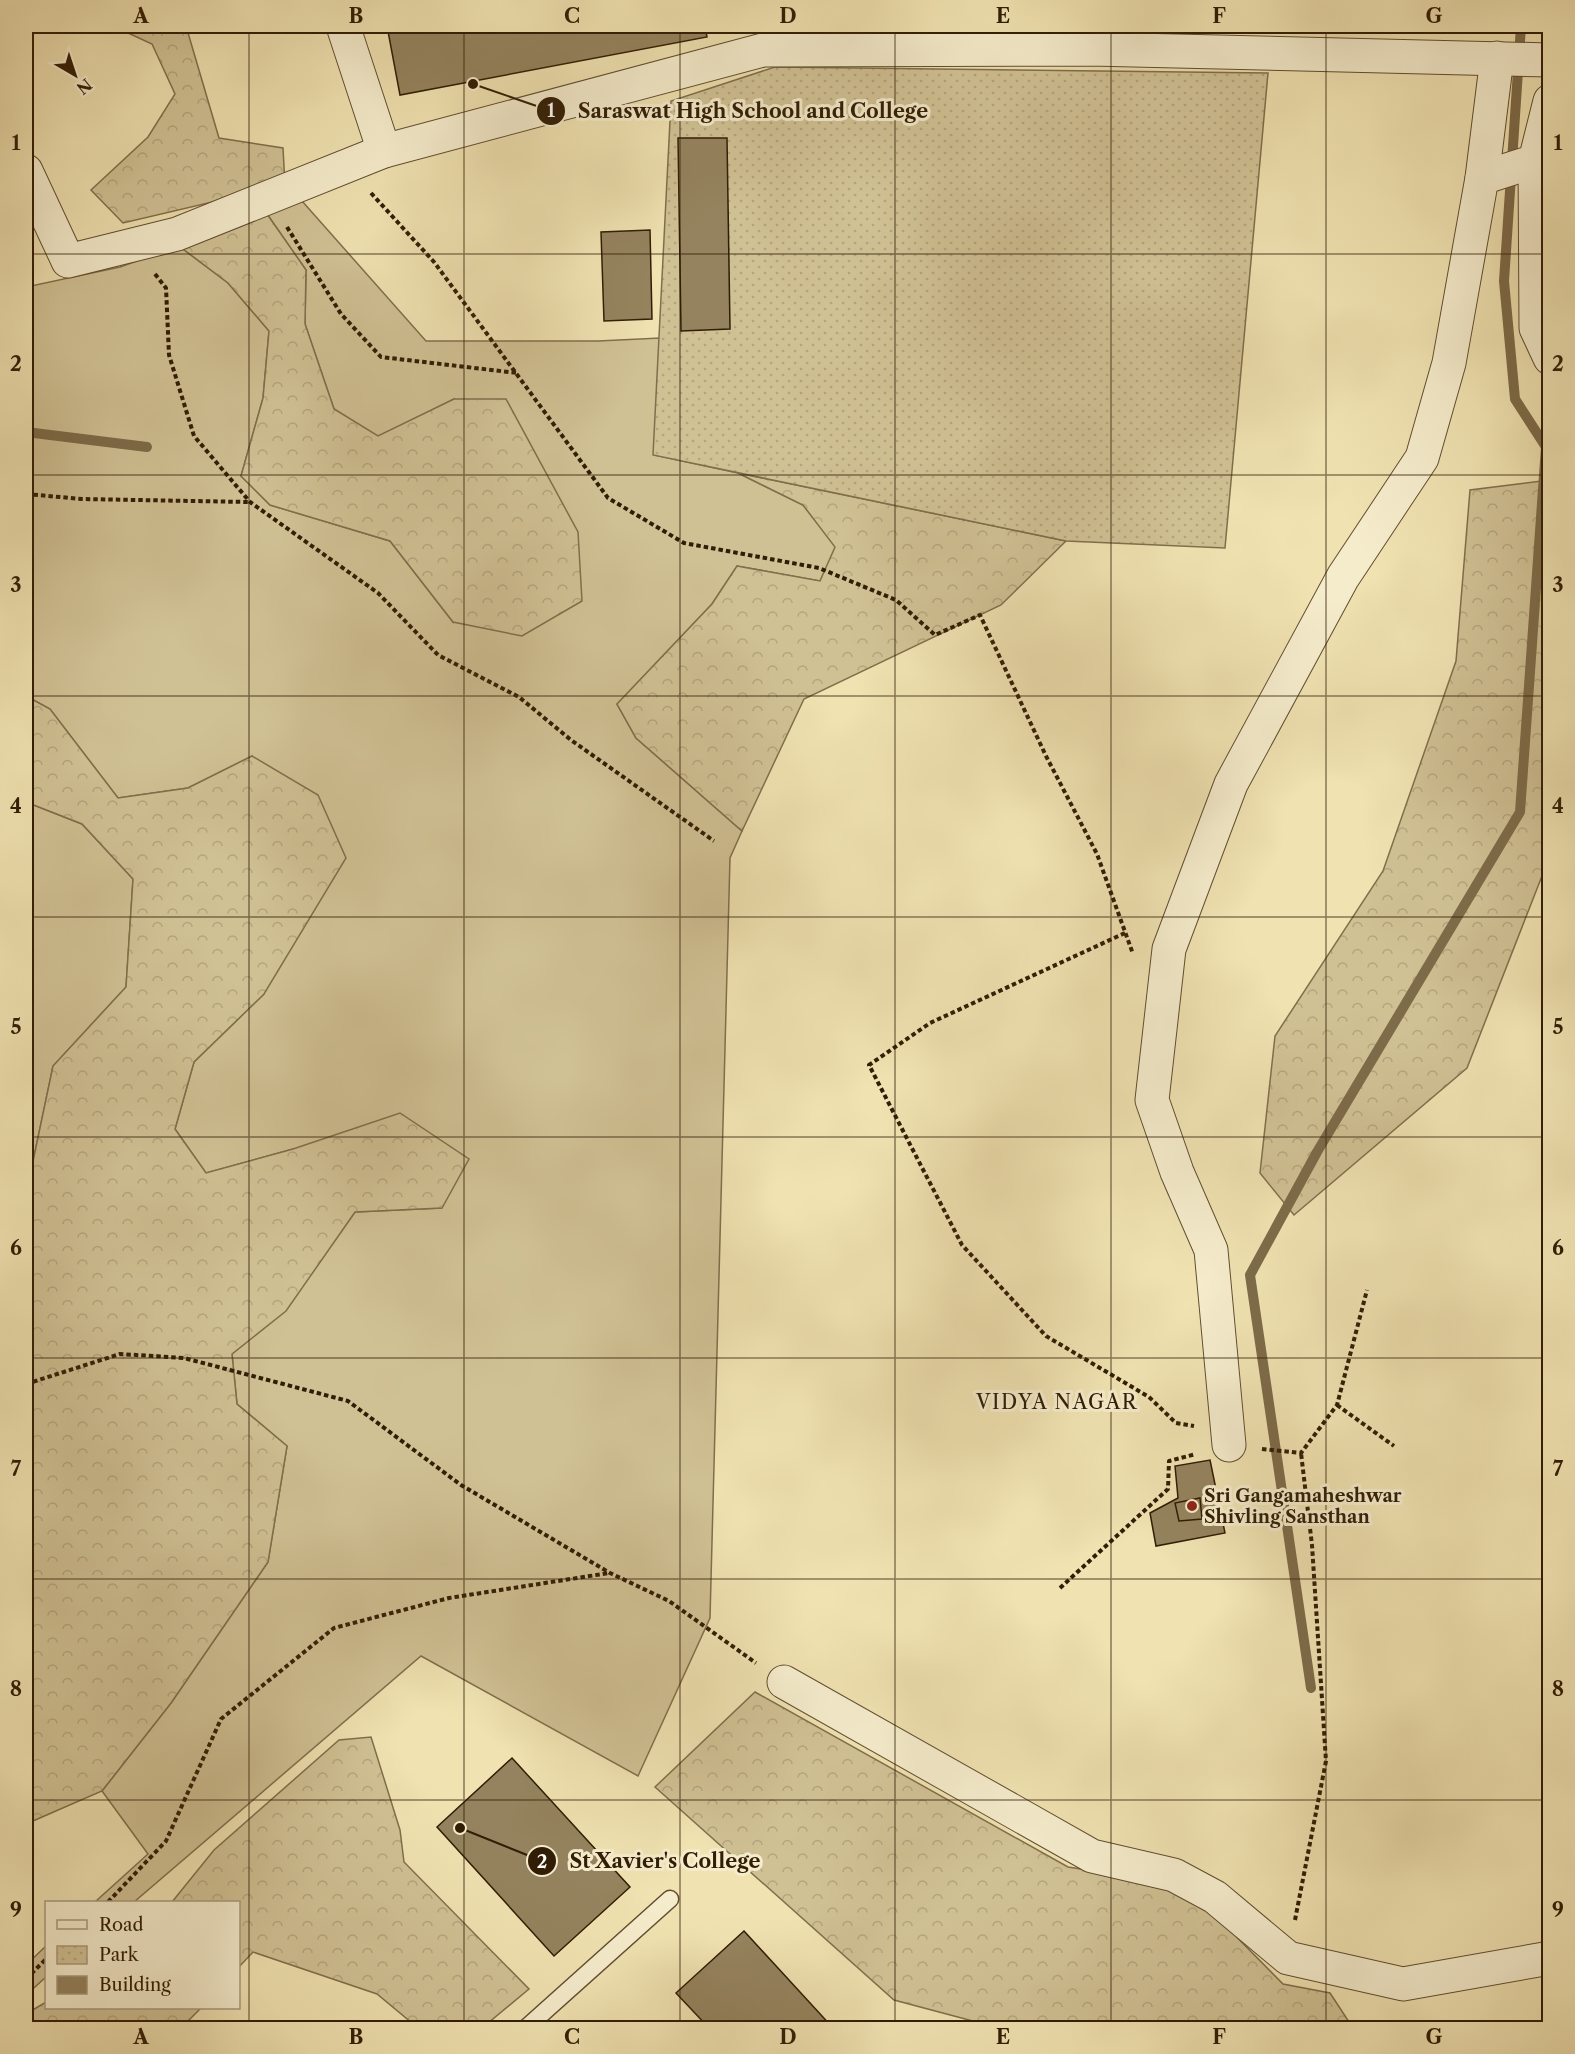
<svg xmlns="http://www.w3.org/2000/svg" width="1575" height="2054" font-family="'Libre Caslon Text',serif">
	<defs>
		<pattern id="forest-crowns" width="20" height="18" patternUnits="userSpaceOnUse" patternTransform="scale(1.5)"><rect width="20" height="18" fill="#d0c194"/><path d="M2 6a3 3 0 1 1 6 0M12 15a3 3 0 1 1 6 0" fill="none" stroke="#b3a57e"/></pattern>
		<pattern id="park-dots" width="8" height="8" patternUnits="userSpaceOnUse" patternTransform="scale(1.5)"><rect width="8" height="8" fill="#d0c194"/><path d="M2 2h.1M6 6h.1" fill="none" stroke="#b3a57e" stroke-width="1.8" stroke-linecap="round"/></pattern>
	</defs>
	<rect width="100%" height="100%" fill="#f0e2b1"/>
	<filter id="stains"><feTurbulence type="fractalNoise" baseFrequency=".00333" numOctaves="4"/><feColorMatrix values="0 0 0 0 .2 0 0 0 0 .09 0 0 0 0 .02 0 0 0 .5 -.17"/></filter>
	<radialGradient id="worn" r=".72"><stop offset=".6" stop-color="#630" stop-opacity="0"/><stop offset="1" stop-color="#630" stop-opacity=".3"/></radialGradient>
	<g fill="#d0c194" stroke="#806f4c" stroke-width="1.5">
		<polygon points="302,201 426,341 598,341 660,338 654,455 738,473 803,505 836,547 820,581 737,566 712,604 617,704 636,738 742,831 730,858 710,1618 638,1776 421,1656 134,1902 95,1902 148,1854 102,1791 171,1703 268,1562 287,1446 237,1404 232,1354 286,1310 355,1212 442,1208 293,1149 206,1173 175,1129 194,1062 264,994 252,756 188,788 118,798 50,709 26,696 26,448 33,443 26,418 26,287 120,267 179,246 228,283 269,331 263,398 241,476 270,505 390,541 453,622 454,399 378,437 334,409 305,324 306,270 267,214"/>
		<polygon points="26,802 82,824 133,879 126,987 53,1066 31,1171 26,1178"/>
		<polygon points="46,1946 46,1977 26,1995 26,1965"/>
	</g>
	<g fill="url(#forest-crowns)" stroke="#806f4c" stroke-width="1.5">
		<polygon points="113,26 186,26 219,138 283,148 285,185 123,223 91,190 148,137 175,94 152,44"/>
		<polygon points="267,214 306,270 305,324 334,409 378,436 454,399 506,399 578,532 582,601 522,636 453,622 390,541 270,505 241,476 263,398 269,331 228,283 179,246"/>
		<polygon points="738,473 1066,541 1001,605 804,699 742,831 636,738 617,704 712,604 737,566 820,581 835,547 803,505"/>
		<polygon points="1549,480 1549,858 1467,1068 1294,1215 1260,1173 1275,1036 1383,871 1456,661 1470,490"/>
		<polygon points="26,696 50,709 118,798 188,788 252,756 318,795 346,858 264,994 194,1062 175,1129 206,1173 293,1149 400,1113 469,1159 442,1208 355,1212 286,1311 232,1354 237,1404 287,1446 268,1562 171,1703 102,1791 26,1824 26,1178 31,1171 53,1066 126,987 133,879 82,824 26,802"/>
		<polygon points="755,1692 1068,1867 1150,1880 1209,1909 1283,1984 1330,1993 1353,2028 999,2028 894,2000 655,1787"/>
		<polygon points="371,1737 400,1830 404,1862 529,1989 482,2028 418,2028 377,1994 253,1952 239,1967 238,1902 172,1902 214,1850 339,1740"/>
		<polygon points="46,2002 46,2008 201,2008 181,2028 26,2028 26,2014"/>
	</g>
	<polygon fill="url(#park-dots)" stroke="#806f4c" stroke-width="1.5" points="775,67 1268,73 1225,548 1066,541 653,455 671,101"/>
	<g fill="none" stroke-linecap="round" stroke-linejoin="round">
		<g stroke="#7d6b49" stroke-width="10">
			<polyline points="26,432 147,447"/>
			<polyline points="1311,1688 1250,1275 1317,1152 1520,812 1546,447 1515,399 1504,281 1521,26"/>
		</g>
	</g>
	<g fill="#94835e" stroke="#311d05" stroke-width="1.5">
		<polygon points="387,26 705,26 707,37 400,95"/>
		<polygon points="678,138 727,138 730,329 681,331"/>
		<polygon points="650,230 652,319 604,321 601,232"/>
		<polygon points="1210,1460 1225,1533 1156,1546 1150,1513 1178,1498 1175,1466"/>
		<polygon points="1200,1498 1202,1519 1179,1521 1175,1503"/>
		<polygon points="512,1758 630,1887 554,1956 437,1827"/>
		<polygon points="744,1931 833,2028 709,2028 676,1993"/>
	</g>
	<g fill="none" stroke-linecap="round" stroke-linejoin="round">
		<defs>
			<polyline id="service" points="526,2028 670,1899"/>
			<g id="minor">
				<polyline points="343,26 384,151"/>
				<polyline points="1550,160 1535,161 1536,328 1550,358"/>
				<polyline points="26,171 68,261 177,234 384,151 763,50 1091,49 1550,60"/>
				<polyline points="1482,178 1535,161 1550,101"/>
				<polyline points="1229,1445 1211,1250 1177,1172 1152,1100 1169,949 1231,784 1343,577 1422,458 1449,363 1482,178 1497,58"/>
				<polyline points="784,1682 1092,1856 1174,1875 1215,1897 1288,1958 1403,1984 1550,1958"/>
			</g>
		</defs>
		<use href="#service" stroke="#614e30" stroke-width="19"/>
		<use href="#minor" stroke="#614e30" stroke-width="35"/>
		<g stroke="#311d05" stroke-width="4" stroke-dasharray="4.5 3" stroke-linecap="butt">
			<polyline points="371,193 434,262 608,498 684,543 819,568 896,600 935,635 980,615 1046,756 1097,854 1133,954"/>
			<polyline points="287,227 341,314 381,357 517,373"/>
			<polyline points="155,274 166,288 169,355 194,436 250,502 378,593 438,655 519,697 571,740 714,841"/>
			<polyline points="26,494 82,499 249,502"/>
			<polyline points="1125,933 930,1023 869,1065 962,1245 1046,1336 1149,1397 1176,1423 1194,1426"/>
			<polyline points="26,1384 120,1354 184,1358 348,1401 461,1485 610,1573 669,1601 756,1663"/>
			<polyline points="1337,1405 1394,1446"/>
			<polyline points="1262,1449 1301,1453 1337,1405 1367,1290"/>
			<polyline points="1060,1588 1168,1489 1169,1461 1196,1454"/>
			<polyline points="108,1902 166,1841 221,1719 334,1628 449,1598 609,1573"/>
			<polyline points="1295,1920 1326,1761 1312,1545 1301,1453"/>
			<polyline points="26,1979 46,1959"/>
		</g>
		<use href="#service" stroke="#f5eccc" stroke-width="16"/>
		<use href="#minor" stroke="#f5eccc" stroke-width="33"/>
	</g>
	<path fill="none" stroke="#311d05" stroke-width="1.5" stroke-opacity="0.55" d="M249,26V2028M464,26V2028M680,26V2028M895,26V2028M1111,26V2028M1326,26V2028M26,254H1550M26,475H1550M26,696H1550M26,917H1550M26,1137H1550M26,1358H1550M26,1579H1550M26,1800H1550"/>
	<circle fill="#8f2418" stroke="#f5eccc" stroke-width="2" cx="1192" cy="1506" r="6"/>
	<g text-anchor="middle" stroke-width="6" stroke-linejoin="round" paint-order="stroke">
		<g font-size="18" font-weight="bold" fill="#311d05" stroke="#f5eccc" text-anchor="start">
			<text x="1204" y="1502">Sri Gangamaheshwar<tspan x="1204" dy="21">Shivling Sansthan</tspan></text>
		</g>
		<g font-size="20" letter-spacing="1.5" fill="#311d05" stroke="#f5eccc">
			<text x="1057" y="1409">VIDYA NAGAR</text>
		</g>
	</g>
	<path fill="none" stroke="#311d05" stroke-width="2" d="M473 84L551 111M460 1828L542 1861"/>
	<g fill="#311d05" stroke="#f5eccc" stroke-width="2">
		<circle cx="473" cy="84" r="6"/>
		<circle cx="460" cy="1828" r="6"/>
		<circle cx="551" cy="111" r="15"/>
		<circle cx="542" cy="1861" r="15"/>
	</g>
	<g font-size="18" text-anchor="middle" font-weight="bold" fill="#fff">
		<text x="551" y="117">1</text>
		<text x="542" y="1868">2</text>
	</g>
	<g font-size="20" text-anchor="middle" font-weight="bold" fill="#311d05" stroke="#f5eccc" stroke-width="6" stroke-linejoin="round" paint-order="stroke">
		<text x="753" y="118">Saraswat High School and College</text>
		<text x="665" y="1868">St Xavier's College</text>
	</g>
	<rect width="1575" height="2054" fill="none" stroke="#f0e2b1" stroke-width="66"/>
	<rect x="45" y="1901" width="195" height="108" fill="#f5eccc" stroke="#a7997c" stroke-width="1.5"/>
	<rect x="57" y="1920" width="30" height="9" fill="#f5eccc" stroke="#a7997c" stroke-width="1.5"/>
	<text x="99" y="1931" font-size="18" fill="#311d05">Road</text>
	<rect x="57" y="1946" width="30" height="18" fill="url(#park-dots)" stroke="#a7997c" stroke-width="1.5"/>
	<text x="99" y="1961" font-size="18" fill="#311d05">Park</text>
	<rect x="57" y="1976" width="30" height="18" fill="#94835e" stroke="#a7997c" stroke-width="1.5"/>
	<text x="99" y="1991" font-size="18" fill="#311d05">Building</text>
	<g transform="translate(75 75) rotate(141)" stroke="#f5eccc" stroke-width="4.5" paint-order="stroke">
	<path d="M0-4.5L10 22L0 15L-10 22Z" fill="#311d05"/>
	<text y="-9" font-size="16" font-weight="bold" text-anchor="middle" fill="#311d05">N</text>
	</g>
	<rect x="33" y="33" width="1509" height="1988" fill="none" stroke="#311d05" stroke-width="2"/>
	<g font-size="20" text-anchor="middle" font-weight="bold" fill="#311d05">
		<text x="141" y="23">A</text>
		<text x="356" y="23">B</text>
		<text x="572" y="23">C</text>
		<text x="788" y="23">D</text>
		<text x="1003" y="23">E</text>
		<text x="1219" y="23">F</text>
		<text x="1434" y="23">G</text>
		<text x="16" y="150">1</text>
		<text x="1558" y="150">1</text>
		<text x="16" y="371">2</text>
		<text x="1558" y="371">2</text>
		<text x="16" y="592">3</text>
		<text x="1558" y="592">3</text>
		<text x="16" y="813">4</text>
		<text x="1558" y="813">4</text>
		<text x="16" y="1034">5</text>
		<text x="1558" y="1034">5</text>
		<text x="16" y="1255">6</text>
		<text x="1558" y="1255">6</text>
		<text x="16" y="1476">7</text>
		<text x="1558" y="1476">7</text>
		<text x="16" y="1696">8</text>
		<text x="1558" y="1696">8</text>
		<text x="16" y="1917">9</text>
		<text x="1558" y="1917">9</text>
		<text x="141" y="2044">A</text>
		<text x="356" y="2044">B</text>
		<text x="572" y="2044">C</text>
		<text x="788" y="2044">D</text>
		<text x="1003" y="2044">E</text>
		<text x="1219" y="2044">F</text>
		<text x="1434" y="2044">G</text>
	</g>
	<rect width="100%" height="100%" filter="url(#stains)"/>
	<rect width="100%" height="100%" fill="url(#worn)"/>
</svg>
